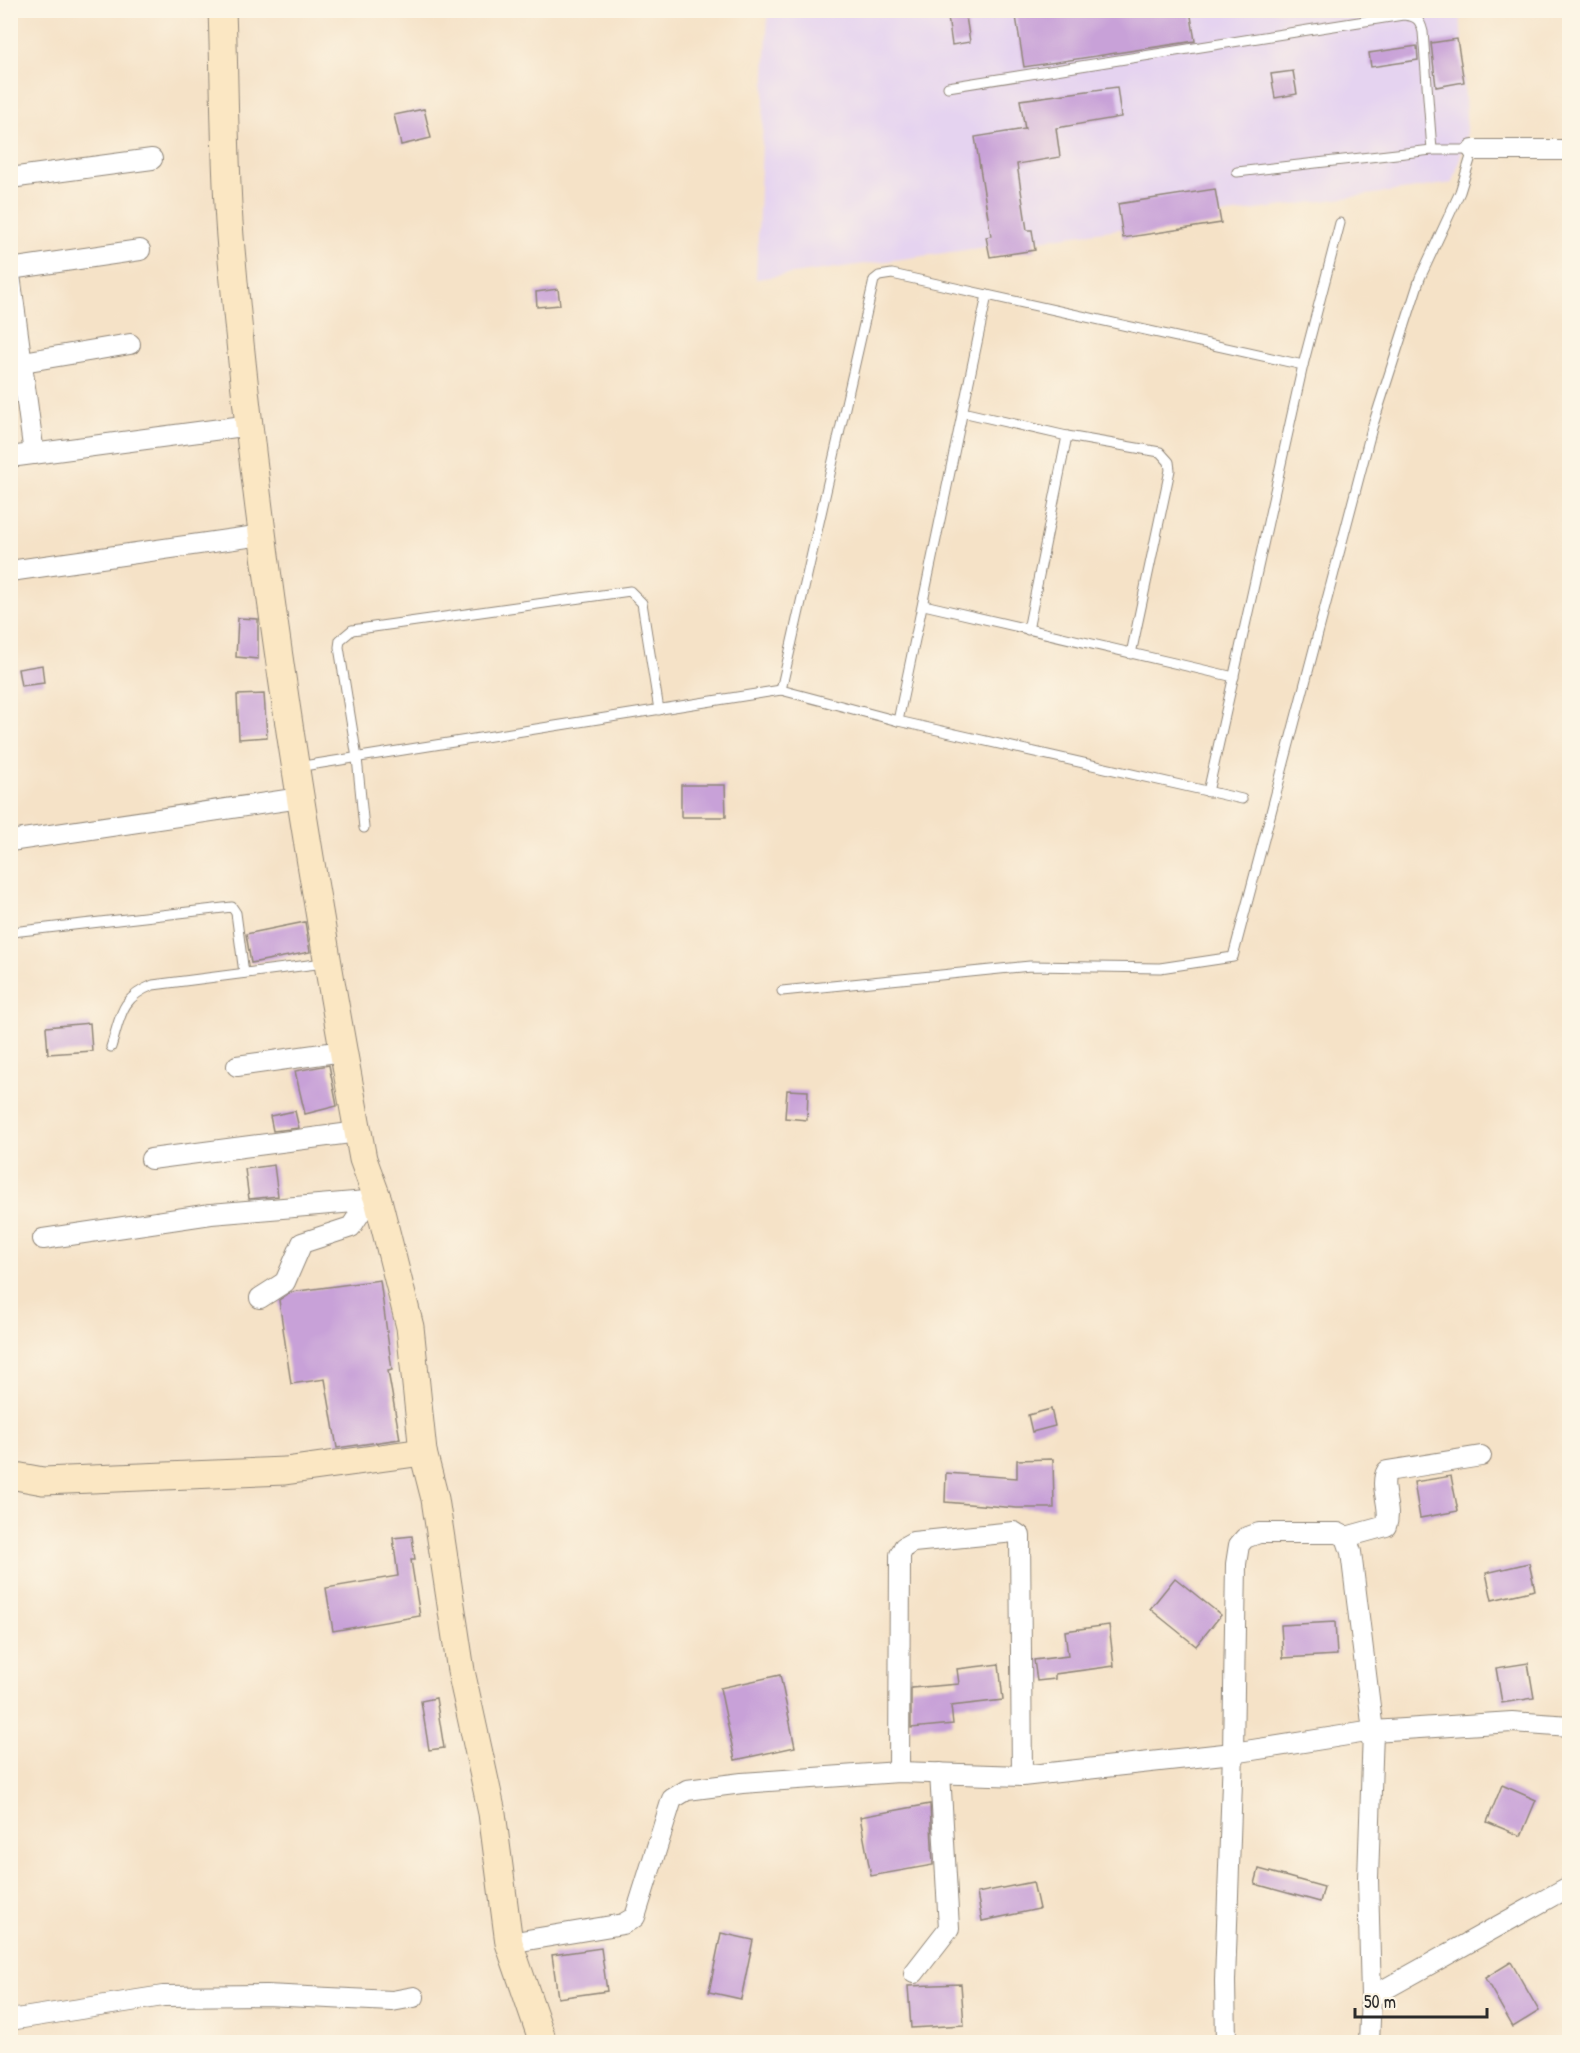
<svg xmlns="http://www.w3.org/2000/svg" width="1580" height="2053" font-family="'Patrick Hand',sans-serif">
	<rect width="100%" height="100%" fill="#fcf5e5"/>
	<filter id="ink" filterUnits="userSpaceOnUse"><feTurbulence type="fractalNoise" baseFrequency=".0167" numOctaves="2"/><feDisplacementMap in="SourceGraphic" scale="12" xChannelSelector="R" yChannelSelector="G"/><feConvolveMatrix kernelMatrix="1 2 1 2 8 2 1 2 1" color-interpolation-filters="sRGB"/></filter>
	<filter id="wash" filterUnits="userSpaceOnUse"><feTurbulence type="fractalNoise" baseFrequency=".008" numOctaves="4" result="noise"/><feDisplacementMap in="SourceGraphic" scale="24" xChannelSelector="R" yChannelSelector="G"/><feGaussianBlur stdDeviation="1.35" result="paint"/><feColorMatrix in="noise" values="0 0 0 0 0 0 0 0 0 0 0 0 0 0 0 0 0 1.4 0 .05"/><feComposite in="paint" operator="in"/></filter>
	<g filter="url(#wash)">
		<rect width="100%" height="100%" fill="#f5e2c7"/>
		<polygon fill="#e5d3f0" points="768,11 1460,11 1467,133 1453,183 756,279"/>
		<g id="blocks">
			<g fill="#c8a1d8">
				<polygon points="947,10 965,10 970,42 952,45"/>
				<polygon points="1015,10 1190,10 1195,41 1024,67"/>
				<polygon points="1457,39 1464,82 1436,87 1431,43"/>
				<polygon points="1417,46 1418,60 1371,67 1369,53"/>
				<polygon points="1293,71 1297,94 1275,98 1271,74"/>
				<polygon points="1117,87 1121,117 1056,128 1060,157 1017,164 1027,230 1032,230 1035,250 990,257 986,237 991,236 975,137 1025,129 1020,100"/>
				<polygon points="424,109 431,138 401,145 394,115"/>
				<polygon points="1215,189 1221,223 1123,238 1118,204"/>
				<polygon points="558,289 560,305 537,307 536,292"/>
				<polygon points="238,618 258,619 258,659 236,657"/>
				<polygon points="42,665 44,683 21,686 18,669"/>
				<polygon points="264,694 267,737 239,739 237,695"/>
				<polygon points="681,785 725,785 726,817 681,817"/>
				<polygon points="305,922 310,952 251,963 246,934"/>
				<polygon points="90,1023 92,1051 48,1054 46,1027"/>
				<polygon points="329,1065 337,1106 305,1114 295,1071"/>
				<polygon points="787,1090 808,1091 807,1120 785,1118"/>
				<polygon points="295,1111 299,1128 273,1131 270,1116"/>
				<polygon points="274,1165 278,1196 249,1199 245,1169"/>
				<polygon points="380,1280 392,1370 388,1371 400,1439 337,1448 325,1379 291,1384 279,1300 291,1292"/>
				<polygon points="1051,1409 1055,1426 1032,1432 1028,1415"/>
				<polygon points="1053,1459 1054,1508 1017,1508 945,1502 946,1473 1017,1478 1017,1460"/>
				<polygon points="1451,1476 1458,1511 1420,1518 1414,1482"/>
				<polygon points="412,1536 415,1560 411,1560 420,1616 333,1631 326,1588 398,1576 393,1538"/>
				<polygon points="1529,1563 1535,1590 1492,1600 1486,1573"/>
				<polygon points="1175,1578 1221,1615 1196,1646 1150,1609"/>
				<polygon points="1335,1622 1337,1655 1283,1658 1281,1625"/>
				<polygon points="1109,1625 1114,1666 1055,1674 1055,1679 1037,1681 1034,1660 1068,1656 1065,1631"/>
				<polygon points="1528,1663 1534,1698 1502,1703 1496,1668"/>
				<polygon points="999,1664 1003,1700 951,1706 953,1724 911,1728 911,1688 959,1684 957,1669"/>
				<polygon points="780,1675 795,1747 735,1760 720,1688"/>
				<polygon points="436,1698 444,1748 429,1750 421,1701"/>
				<polygon points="1502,1785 1536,1800 1521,1836 1487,1822"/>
				<polygon points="930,1804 933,1865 871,1876 860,1817"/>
				<polygon points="1259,1869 1324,1887 1320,1902 1255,1884"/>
				<polygon points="1033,1882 1039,1909 982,1921 977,1893"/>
				<polygon points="721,1933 753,1940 741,1999 709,1992"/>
				<polygon points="601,1948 607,1991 558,1998 552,1955"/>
				<polygon points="1511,1962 1539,2011 1513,2027 1485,1978"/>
				<polygon points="961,1984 964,2025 911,2028 908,1986"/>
			</g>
		</g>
	</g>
	<g filter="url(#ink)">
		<use href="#blocks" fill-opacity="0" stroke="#908679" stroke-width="1.5"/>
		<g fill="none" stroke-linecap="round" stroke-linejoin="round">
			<defs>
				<g id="lane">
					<path d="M948,87L1403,15C1416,16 1420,19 1423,32L1432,150"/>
					<polyline points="962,412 1067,436 1160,452 1169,462 1170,470 1131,654"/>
					<polyline points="924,605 1234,677"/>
					<polyline points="1028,630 1067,436"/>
					<polyline points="781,690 874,280 879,276 892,274 1303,365"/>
					<polyline points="898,721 987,295"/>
					<polyline points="297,767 781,690 898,721 1242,799"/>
					<polyline points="1208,792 1303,365 1340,223"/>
					<polyline points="364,828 357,758 339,647 340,640 352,630 630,591 642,603 659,710"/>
					<polyline points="12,932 232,907 236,913 244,973"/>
					<polyline points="782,991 1030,966 1160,968 1233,957 1372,428 1420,278 1460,192 1473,150 1432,150 1237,172"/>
					<path d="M111,1047C121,1016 120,998 153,985L324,963"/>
				</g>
				<g id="street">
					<polyline points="1473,150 1570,150"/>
					<polyline points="10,178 152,159"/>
					<polyline points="10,269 140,250"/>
					<polyline points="10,275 34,454"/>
					<polyline points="11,364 130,344"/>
					<polyline points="10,457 251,425"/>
					<polyline points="10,571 263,535"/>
					<polyline points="10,841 300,798"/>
					<polyline points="237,1066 343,1051"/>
					<polyline points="151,1159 358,1132"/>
					<polyline points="43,1239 211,1214 378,1200"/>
					<polyline points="260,1298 285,1282 302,1243 351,1227 368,1201"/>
					<path d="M1346,1537L1386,1526C1393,1509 1378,1486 1387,1471L1481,1456"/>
					<polyline points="899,1772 900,1555 904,1547 913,1542 1014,1532 1020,1536 1022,1776"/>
					<polyline points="509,1943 623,1924 635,1917 672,1799 687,1790 742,1783 899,1772 1022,1776 1233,1753 1373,1731 1512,1722 1570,1726"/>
					<polyline points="914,1973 949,1928 940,1773"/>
					<polyline points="10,2020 163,1996 266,1995 392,2001 414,1997"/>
					<polyline points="1226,2042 1225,1981 1233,1753 1236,1564 1239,1545 1245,1538 1259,1533 1338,1533 1346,1537 1351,1552 1373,1731 1368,1879 1371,1997"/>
					<polyline points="1369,2042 1371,1997 1570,1886"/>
				</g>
				<g id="secondary">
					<path d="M222,10C225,90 224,170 231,249C258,555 307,857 363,1159L378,1200L410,1327L423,1452L435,1499L461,1671L492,1813L509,1943L543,2042"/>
					<polyline points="10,1475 43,1481 285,1471 423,1452"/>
				</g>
			</defs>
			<use href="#lane" stroke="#908679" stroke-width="11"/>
			<use href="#street" stroke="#908679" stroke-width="22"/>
			<use href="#secondary" stroke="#908679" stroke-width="29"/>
			<use href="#lane" stroke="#fff" stroke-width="9"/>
			<use href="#street" stroke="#fff" stroke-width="20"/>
			<use href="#secondary" stroke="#fbe7c3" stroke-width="27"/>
		</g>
	</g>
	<rect width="1580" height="2053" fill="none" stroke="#fcf5e5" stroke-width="36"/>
	<path d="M1355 2008v9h132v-9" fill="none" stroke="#2b2b2b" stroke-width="3"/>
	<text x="1364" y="2008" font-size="18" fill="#2b2b2b" stroke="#fcf5e5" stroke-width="4.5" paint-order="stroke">50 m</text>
</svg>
